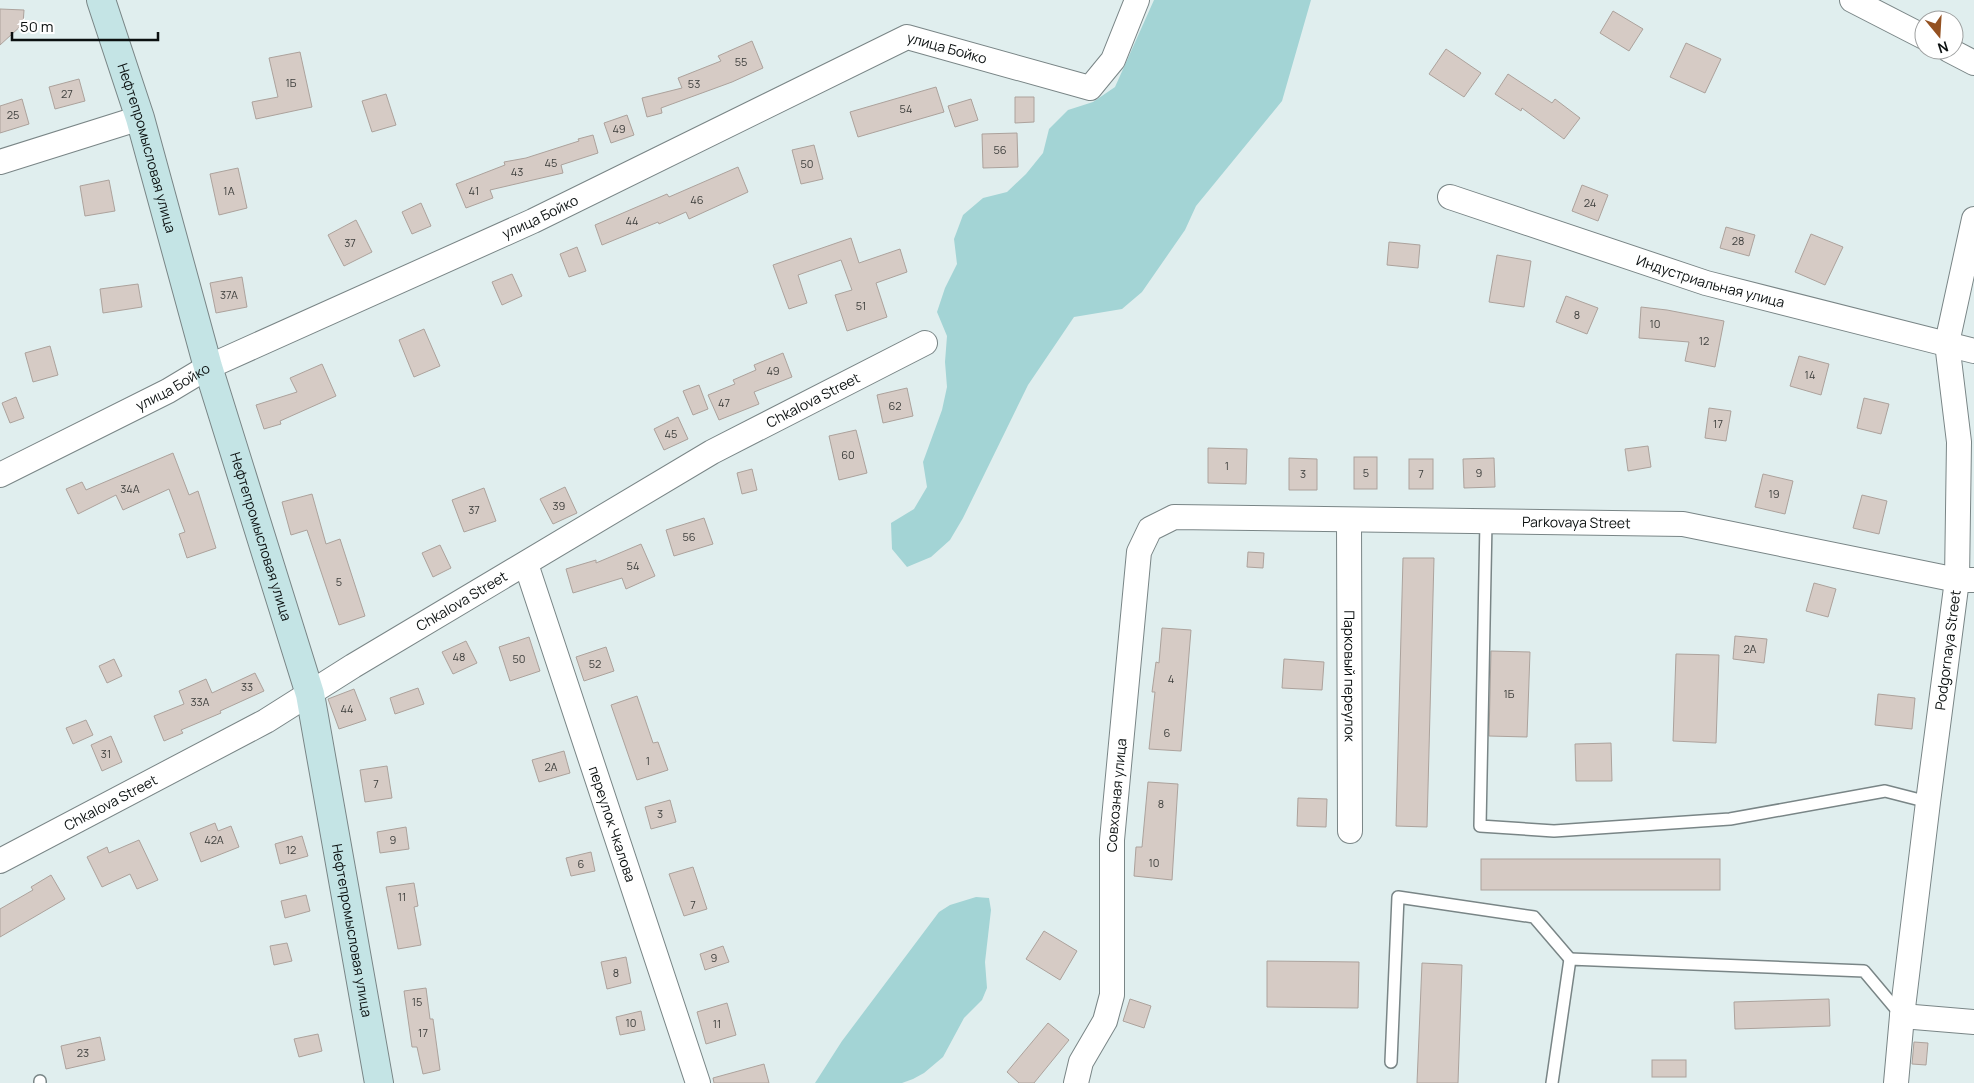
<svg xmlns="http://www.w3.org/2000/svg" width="1974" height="1083" font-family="Manrope,sans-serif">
	<rect width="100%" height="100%" fill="#e0eeee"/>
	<g fill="#a3d4d5">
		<polygon points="1154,0 1311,0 1282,101 1196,206 1185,230 1142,292 1122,309 1074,317 1028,385 963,518 950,540 931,557 907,567 892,549 891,523 914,509 927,487 923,462 942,410 947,387 945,362 947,336 937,312 945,288 957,264 954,239 963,215 983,198 1007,192 1026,174 1043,153 1049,129 1068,110 1093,102 1115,87"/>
		<polygon points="976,897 989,898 991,910 985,962 987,988 982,1000 964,1018 943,1057 924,1073 913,1079 902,1083 815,1083 842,1041 939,912 950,905"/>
	</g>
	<g fill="#d6cbc5" stroke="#aca29c">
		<polygon points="0,9 24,10 23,24 0,45"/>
		<polygon points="1613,11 1643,29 1629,51 1600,33"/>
		<polygon points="752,41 763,68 732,82 661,108 662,113 647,117 642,98 682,88 678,78 721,61 718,56"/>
		<polygon points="1686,43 1721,59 1705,93 1670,77"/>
		<polygon points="1446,49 1481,73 1464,97 1429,74"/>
		<polygon points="300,52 312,107 256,119 252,102 278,97 269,58"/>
		<polygon points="1508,74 1552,103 1555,99 1580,118 1564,139 1522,108 1521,111 1495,94"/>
		<polygon points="79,79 85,101 55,109 49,87"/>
		<polygon points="936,87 944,112 858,137 850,112"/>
		<polygon points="386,94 396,125 372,132 362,101"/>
		<polygon points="1015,97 1034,97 1034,122 1015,123"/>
		<polygon points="22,99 29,124 0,133 0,106"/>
		<polygon points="971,99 978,120 955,127 948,106"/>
		<polygon points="627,115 634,135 611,143 604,123"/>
		<polygon points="1017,133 1018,167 983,168 982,134"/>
		<polygon points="593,135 598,153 561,165 563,173 490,190 493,198 466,208 456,184 505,165 504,162 526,158 579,141 578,139"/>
		<polygon points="814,145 823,179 801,184 792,150"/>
		<polygon points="738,167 748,192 689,219 686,212 659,224 658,222 602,245 595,225 667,194 669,197"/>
		<polygon points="238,168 247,208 219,215 210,174"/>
		<polygon points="109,180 115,211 85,216 80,186"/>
		<polygon points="1582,185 1608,195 1598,221 1572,211"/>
		<polygon points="421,203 431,226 412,234 402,212"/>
		<polygon points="356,220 372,252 344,266 328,235"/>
		<polygon points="1726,227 1755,235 1749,256 1720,248"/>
		<polygon points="1811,234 1843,247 1825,285 1795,272"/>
		<polygon points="851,238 859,263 900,249 907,272 876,283 887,317 847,331 835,295 852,290 841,260 798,275 807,303 789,309 773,265"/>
		<polygon points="1389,242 1420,245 1418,268 1387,265"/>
		<polygon points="577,247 586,271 569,277 560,254"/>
		<polygon points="1497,255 1531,261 1524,307 1489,302"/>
		<polygon points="512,274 522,296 502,305 492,282"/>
		<polygon points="242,277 247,307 216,313 210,283"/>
		<polygon points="138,284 142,307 103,313 100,289"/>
		<polygon points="1566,296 1598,308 1587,334 1556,322"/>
		<polygon points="1641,307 1667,310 1724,321 1715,367 1685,361 1689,342 1639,338"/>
		<polygon points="424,329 440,366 414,377 399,340"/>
		<polygon points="50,346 58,375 33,382 25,353"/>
		<polygon points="783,353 792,377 754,392 759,404 719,420 708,395 735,384 733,380 756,370 754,365"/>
		<polygon points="1799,356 1829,364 1821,395 1790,386"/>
		<polygon points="322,364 336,396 280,421 281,424 264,429 256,405 297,392 290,378"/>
		<polygon points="699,385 708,409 693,415 683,391"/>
		<polygon points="907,388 913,416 883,423 877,395"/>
		<polygon points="16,397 24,418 10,423 2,403"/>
		<polygon points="1864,398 1889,404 1881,434 1857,428"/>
		<polygon points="1709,408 1731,411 1726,441 1705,438"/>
		<polygon points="678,417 688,439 664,450 654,429"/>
		<polygon points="856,430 867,473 839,480 829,436"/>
		<polygon points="1648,446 1651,467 1628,471 1625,449"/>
		<polygon points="1208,448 1247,449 1246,484 1208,483"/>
		<polygon points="173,453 189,495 198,491 216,548 187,558 179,534 185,532 169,489 123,510 116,495 78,514 66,489 82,482 86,490"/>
		<rect x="1354" y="457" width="23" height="32"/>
		<polygon points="1289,458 1317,459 1317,490 1289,490"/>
		<polygon points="1494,458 1495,487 1464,488 1463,459"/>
		<rect x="1409" y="459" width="24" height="30"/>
		<polygon points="752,469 757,490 742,494 737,473"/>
		<polygon points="1763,474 1793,481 1785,514 1755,507"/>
		<polygon points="565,487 577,513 553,524 540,499"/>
		<polygon points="484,488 496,521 464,532 452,500"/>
		<polygon points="312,494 326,544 340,539 365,616 339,625 307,530 291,535 282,502"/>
		<polygon points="1862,495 1887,501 1879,534 1853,528"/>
		<polygon points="704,518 713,544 674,556 666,530"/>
		<polygon points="641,544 655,576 626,589 622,578 573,593 566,569 596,560 596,563"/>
		<polygon points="440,545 451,568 433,577 422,553"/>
		<polygon points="1248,552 1264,553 1263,568 1247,567"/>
		<polygon points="1403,558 1434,558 1427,827 1396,826"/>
		<polygon points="1814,583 1836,589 1828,617 1806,611"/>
		<polygon points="1162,628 1191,630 1181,751 1149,749 1155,692 1152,692 1156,662 1159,663"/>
		<polygon points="1735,636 1767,639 1764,663 1733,659"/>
		<polygon points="529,637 540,671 510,681 499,647"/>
		<polygon points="466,641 477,663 453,674 442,652"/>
		<polygon points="606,647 614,671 584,681 576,657"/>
		<polygon points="1491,651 1530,652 1527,737 1489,736"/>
		<polygon points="1676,654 1719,655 1716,743 1673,741"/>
		<polygon points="114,659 122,676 107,683 99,666"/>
		<polygon points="1284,659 1324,662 1322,690 1282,688"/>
		<polygon points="255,673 264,691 220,711 221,713 181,730 183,733 164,741 154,716 184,704 179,691 206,679 212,693"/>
		<polygon points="418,688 424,704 395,714 390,698"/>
		<polygon points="354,689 366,720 339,729 328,699"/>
		<polygon points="1878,694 1915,698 1912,729 1875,725"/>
		<polygon points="637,696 653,743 658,742 668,770 637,780 611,705"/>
		<polygon points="86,720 93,735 73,744 66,728"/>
		<polygon points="111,736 122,762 102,771 91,745"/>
		<polygon points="1611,743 1612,781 1576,781 1575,744"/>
		<polygon points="564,751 570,773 539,782 532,760"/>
		<polygon points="387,766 392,798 365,802 360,770"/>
		<polygon points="1148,782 1178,784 1172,880 1134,876 1136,847 1142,847"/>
		<polygon points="1298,798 1327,799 1326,827 1297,826"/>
		<polygon points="670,800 676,822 651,829 645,807"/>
		<polygon points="215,823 218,831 231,826 239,847 201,862 190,833"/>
		<polygon points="406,827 409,849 380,853 377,832"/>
		<polygon points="302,836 308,856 280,864 275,844"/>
		<polygon points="139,840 158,880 137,889 130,874 102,887 87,857 107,847 109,853"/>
		<polygon points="591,852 595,871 571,876 566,858"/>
		<rect x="1481" y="859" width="239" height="31"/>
		<polygon points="693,867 707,909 684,916 669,874"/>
		<polygon points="51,875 65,899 0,937 0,909 33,890 31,887"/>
		<polygon points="414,883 418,906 414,907 421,945 398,949 386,887"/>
		<polygon points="306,895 310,911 285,918 281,901"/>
		<polygon points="1044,931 1077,951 1060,980 1026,959"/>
		<polygon points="287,943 292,961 274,965 270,946"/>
		<polygon points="723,946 729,962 705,970 700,954"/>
		<polygon points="626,957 631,983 607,989 601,962"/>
		<polygon points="1267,961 1359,962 1358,1008 1267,1007"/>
		<polygon points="1422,963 1462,965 1458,1083 1417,1083"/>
		<polygon points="426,988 430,1019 433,1019 440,1070 423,1074 417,1047 412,1047 404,991"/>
		<polygon points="1130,999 1151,1006 1144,1028 1123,1021"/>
		<polygon points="1829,999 1830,1026 1735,1029 1734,1002"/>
		<polygon points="727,1003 736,1035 706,1044 697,1012"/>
		<polygon points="641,1011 645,1030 620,1035 616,1017"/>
		<polygon points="1048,1023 1069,1040 1034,1083 1019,1083 1007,1072"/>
		<polygon points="318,1034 322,1051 299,1057 294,1039"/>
		<polygon points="100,1037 105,1060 66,1069 61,1046"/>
		<polygon points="1914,1042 1928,1043 1926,1065 1912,1064"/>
		<rect x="1652" y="1060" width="34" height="17"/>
		<polygon points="764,1064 769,1083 714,1083 713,1078"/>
	</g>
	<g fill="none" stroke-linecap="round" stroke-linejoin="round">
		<defs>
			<g id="service">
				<polyline points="1486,522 1480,826 1554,831 1730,819 1885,791 1928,802"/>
				<polyline points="1391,1062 1398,897 1534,917 1570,959"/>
				<polyline points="40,1081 40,1083"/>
				<polyline points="1552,1083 1570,959 1864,971 1901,1015"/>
			</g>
			<g id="minor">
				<polyline points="1852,0 1924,37"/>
				<polyline points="1949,50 1974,63"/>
				<polyline points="0,162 140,118"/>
				<path id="s1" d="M1450,197L1706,283L1974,351"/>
				<path id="s2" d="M0,475L168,391L208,367L533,221L907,37L1090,88L1113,60L1137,0"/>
				<path id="s3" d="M1349,520L1350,831"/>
				<path id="s4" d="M526,564L698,1083"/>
				<path id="s5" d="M0,861L266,721L353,666L712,452L925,343"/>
				<polyline points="1902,1016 1974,1022"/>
				<path id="s6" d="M1076,1083L1081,1062L1105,1021L1112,995V840L1139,552L1150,529L1174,517L1683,524L1957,580H1974"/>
				<path id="s7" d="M1896,1083L1902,1016L1928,802L1957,580L1959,442L1947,343L1974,219"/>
			</g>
			<g id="secondary">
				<path id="s8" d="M101,0L140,118L208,367L310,694L379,1083"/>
			</g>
		</defs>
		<use href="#service" stroke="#798586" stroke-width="14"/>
		<use href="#minor" stroke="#798586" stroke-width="26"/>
		<use href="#secondary" stroke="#798586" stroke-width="30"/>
		<use href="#service" stroke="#fff" stroke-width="11"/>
		<use href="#minor" stroke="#fff" stroke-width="24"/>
		<use href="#secondary" stroke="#c4e4e5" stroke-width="28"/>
	</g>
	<g text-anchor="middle" stroke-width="4" stroke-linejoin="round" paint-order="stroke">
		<g font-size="11" fill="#3e3f3d">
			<text x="741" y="66">55</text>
			<text x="291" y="87">1Б</text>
			<text x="694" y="88">53</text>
			<text x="67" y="98">27</text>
			<text x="906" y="113">54</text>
			<text x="13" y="119">25</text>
			<text x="619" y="133">49</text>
			<text x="1000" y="154">56</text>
			<text x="551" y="167">45</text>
			<text x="807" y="168">50</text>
			<text x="517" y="176">43</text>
			<text x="229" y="195">1А</text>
			<text x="474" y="195">41</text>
			<text x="697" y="204">46</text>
			<text x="1590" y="207">24</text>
			<text x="632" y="225">44</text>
			<text x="1738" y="245">28</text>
			<text x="350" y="247">37</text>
			<text x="229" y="299">37А</text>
			<text x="861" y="310">51</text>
			<text x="1577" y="319">8</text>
			<text x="1655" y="328">10</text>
			<text x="1704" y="345">12</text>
			<text x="773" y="375">49</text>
			<text x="1810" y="379">14</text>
			<text x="724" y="407">47</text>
			<text x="895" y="410">62</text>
			<text x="1718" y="428">17</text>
			<text x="671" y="438">45</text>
			<text x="848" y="459">60</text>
			<text x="1227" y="470">1</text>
			<text x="1366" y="477">5</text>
			<text x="1479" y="477">9</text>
			<text x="1303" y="478">3</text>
			<text x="1421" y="478">7</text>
			<text x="130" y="493">34А</text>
			<text x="1774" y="498">19</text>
			<text x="559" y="510">39</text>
			<text x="474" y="514">37</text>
			<text x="689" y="541">56</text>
			<text x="633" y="570">54</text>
			<text x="339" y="586">5</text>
			<text x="1750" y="653">2А</text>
			<text x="459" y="661">48</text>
			<text x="519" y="663">50</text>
			<text x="595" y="668">52</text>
			<text x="1171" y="683">4</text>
			<text x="247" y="691">33</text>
			<text x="1509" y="698">1Б</text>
			<text x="200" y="706">33А</text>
			<text x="347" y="713">44</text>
			<text x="1167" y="737">6</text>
			<text x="106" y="758">31</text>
			<text x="648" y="765">1</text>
			<text x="551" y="771">2А</text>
			<text x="376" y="788">7</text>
			<text x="1161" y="808">8</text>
			<text x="660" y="818">3</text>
			<text x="214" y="844">42А</text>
			<text x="393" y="844">9</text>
			<text x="291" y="854">12</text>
			<text x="1154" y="867">10</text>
			<text x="581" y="868">6</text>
			<text x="402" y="901">11</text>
			<text x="693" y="909">7</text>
			<text x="714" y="962">9</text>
			<text x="616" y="977">8</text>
			<text x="417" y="1006">15</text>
			<text x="631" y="1027">10</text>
			<text x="717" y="1028">11</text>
			<text x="423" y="1037">17</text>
			<text x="83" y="1057">23</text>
		</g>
		<g font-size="14" fill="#0b1010" stroke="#fff">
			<text dy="5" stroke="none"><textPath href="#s2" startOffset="1049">улица Бойко</textPath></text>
			<text dy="5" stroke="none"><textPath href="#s8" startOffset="155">Нефтепромысловая улица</textPath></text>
			<text dy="5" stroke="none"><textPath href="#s2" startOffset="599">улица Бойко</textPath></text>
			<text dy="5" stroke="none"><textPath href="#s1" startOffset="274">Индустриальная улица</textPath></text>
			<text dy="5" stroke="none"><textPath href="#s2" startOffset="194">улица Бойко</textPath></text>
			<text dy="5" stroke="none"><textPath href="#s5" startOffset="935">Chkalova Street</textPath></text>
			<text dy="5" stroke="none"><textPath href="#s6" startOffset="995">Parkovaya Street</textPath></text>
			<text dy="5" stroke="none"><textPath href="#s8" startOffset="560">Нефтепромысловая улица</textPath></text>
			<text dy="5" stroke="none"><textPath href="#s5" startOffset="530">Chkalova Street</textPath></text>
			<text dy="5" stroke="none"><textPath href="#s7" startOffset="436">Podgornaya Street</textPath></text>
			<text dy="5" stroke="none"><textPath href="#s3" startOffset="156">Парковый переулок</textPath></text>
			<text dy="5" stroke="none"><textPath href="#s6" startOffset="296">Совхозная улица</textPath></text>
			<text dy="5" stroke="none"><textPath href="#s5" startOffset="125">Chkalova Street</textPath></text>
			<text dy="5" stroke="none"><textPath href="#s4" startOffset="274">переулок Чкалова</textPath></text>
			<text dy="5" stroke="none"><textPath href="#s8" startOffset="965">Нефтепромысловая улица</textPath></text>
		</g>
	</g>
	<g transform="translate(1939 35) rotate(162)"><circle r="24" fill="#ffffff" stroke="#9d9f9f"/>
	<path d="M0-4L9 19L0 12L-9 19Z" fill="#945121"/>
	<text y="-8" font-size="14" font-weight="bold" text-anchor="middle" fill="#0b1010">N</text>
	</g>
	<path d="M12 32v8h146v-8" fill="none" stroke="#0b1010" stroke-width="2.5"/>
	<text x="20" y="32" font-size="15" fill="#0b1010" stroke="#ffffff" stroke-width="4" paint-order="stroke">50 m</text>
</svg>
